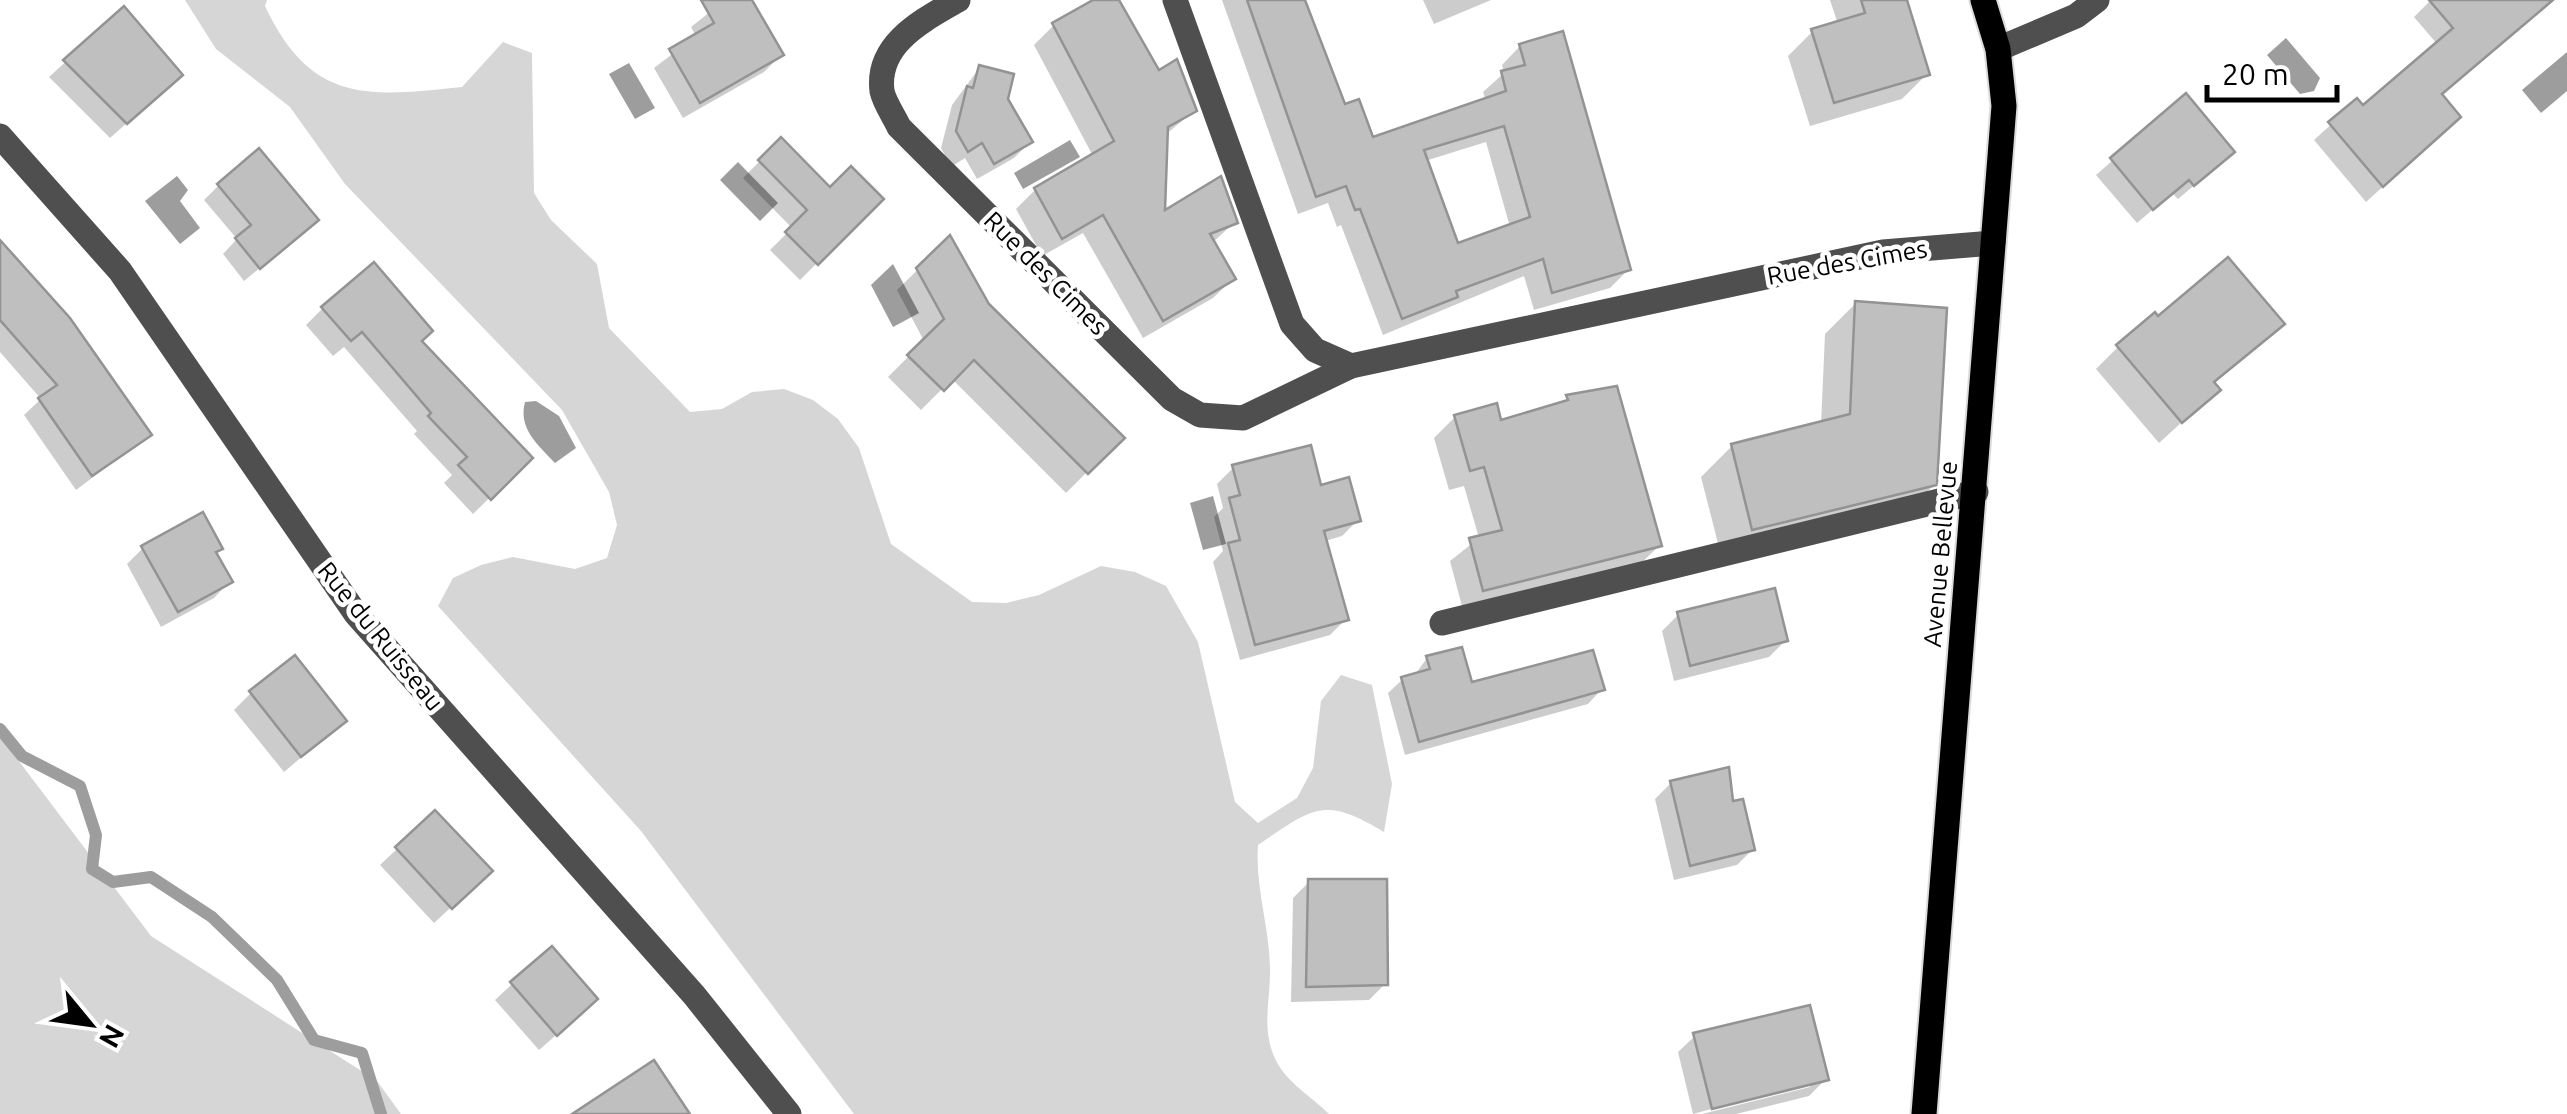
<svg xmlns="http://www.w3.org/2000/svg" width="2567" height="1114" font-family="Ubuntu,sans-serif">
	<rect width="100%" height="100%" fill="#fff"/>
	<g fill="#d6d6d6">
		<path d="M185,0H267L265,6C311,104 368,97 462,87L503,42L532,53L534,193L551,220L597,264L609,328L690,412L722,409L752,392L784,389L813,400L838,419L859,448L891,544L972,602L1006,603L1039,595L1101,566L1135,572L1166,586L1198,642L1235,802L1258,823L1297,798L1313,768L1321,701L1341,675L1372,685L1392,784L1384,832C1324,796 1314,807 1258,845C1255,887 1269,925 1270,967C1271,1002 1259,1033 1279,1066C1290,1084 1314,1099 1329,1114H854L641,831L438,606L453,578L481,565L513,557L575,569L607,558L617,525L609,492L562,410L345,184L290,107L216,49Z"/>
		<polygon points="0,736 151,936 377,1081 401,1114 0,1114"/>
	</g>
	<g fill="#9d9d9d">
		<polygon points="2286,38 2320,78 2314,91 2300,94 2267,55"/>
		<polygon points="2567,52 2567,91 2541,113 2522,90"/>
		<polygon points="629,63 655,108 635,119 609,74"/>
		<polygon points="1070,140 1080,157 1023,189 1014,173"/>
		<polygon points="738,162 778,203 760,221 720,180"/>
		<polygon points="177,176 188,190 180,201 200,228 180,244 145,201"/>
		<polygon points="893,264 919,313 893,327 871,285"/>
		<path d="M536,401L559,416L576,448L555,463C537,444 518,428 525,402Z"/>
		<polygon points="1213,496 1226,544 1203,550 1190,503"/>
	</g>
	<g fill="#0003" fill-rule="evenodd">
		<polygon points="725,0 749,0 781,55 764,72 683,118 654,68 696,36 691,27"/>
		<polygon points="1098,0 1116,0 1158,73 1194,111 1165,135 1162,214 1235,222 1212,243 1233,279 1213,298 1143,338 1083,233 1042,256 1016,209 1035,190 1093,156 1034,45 1054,25"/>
		<path d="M1222,0H1305L1344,107L1371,140L1486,101L1483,92L1504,73L1502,65L1520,46L1628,270L1610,288L1534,310L1524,276L1383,335L1341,225L1337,227L1328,203L1298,214ZM1486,142L1510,227L1457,246L1425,161Z"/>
		<polygon points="1423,0 1491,0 1434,24"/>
		<polygon points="1830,0 1905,0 1927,74 1902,99 1810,126 1788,56 1813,31 1838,24"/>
		<polygon points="2431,0 2535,0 2439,95 2442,133 2366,202 2314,140 2357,101 2363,109 2438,45 2414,17"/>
		<polygon points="124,9 164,90 110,138 49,77"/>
		<polygon points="980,67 1005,99 1030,142 1014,158 977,179 965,158 951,167 941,148 952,105"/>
		<polygon points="2185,97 2217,166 2178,199 2172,193 2137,223 2096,175"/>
		<polygon points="781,140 830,190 881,199 800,280 770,250 792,228 743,178"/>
		<polygon points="218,186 301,234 244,281 223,254 237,239 204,200"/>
		<polygon points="949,239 987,306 1121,438 1066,493 952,379 921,410 888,377 924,341 897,290"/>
		<polygon points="0,245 149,435 76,490 24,415 41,399 0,352"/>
		<polygon points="1856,303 1935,484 1904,515 1722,559 1701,477 1732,446 1821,424 1825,334"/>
		<polygon points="323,308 419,342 530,458 473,514 444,483 452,475 414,434 417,431 344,347 333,356 306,325"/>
		<polygon points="2158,320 2281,324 2213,384 2217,390 2159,443 2096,369 2118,347"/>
		<polygon points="1568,398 1659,546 1638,566 1463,610 1450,561 1479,538 1464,486 1449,490 1434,438 1455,417 1500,423 1561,405"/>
		<polygon points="1233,468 1358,520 1342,536 1325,541 1346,619 1330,635 1240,660 1213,562 1223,551 1214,517 1223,508 1217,484"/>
		<polygon points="143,548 220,548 214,554 229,582 214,598 161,627 127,564"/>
		<polygon points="1678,615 1786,640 1769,657 1674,681 1662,631"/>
		<polygon points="1427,658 1470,685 1602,689 1588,704 1405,755 1388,693 1403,679 1414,676"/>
		<polygon points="251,693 344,721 284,772 234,710"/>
		<polygon points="1671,783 1731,804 1753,849 1737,865 1674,880 1655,799"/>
		<polygon points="435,813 473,887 434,923 380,865"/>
		<polygon points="1309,882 1385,984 1369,1000 1291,1002 1293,898"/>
		<polygon points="512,984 578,1016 539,1050 495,1000"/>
		<polygon points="1695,1036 1826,1079 1809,1096 1736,1114 1702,1114 1810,1087 1810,1082 1693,1114 1678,1052"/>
	</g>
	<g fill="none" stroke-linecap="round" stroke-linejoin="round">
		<polyline stroke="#9d9d9d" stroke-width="12" points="0,729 22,756 80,786 96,835 92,869 113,882 151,877 212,917 277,980 314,1040 362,1053 381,1114"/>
	</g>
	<g fill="#bfbfbf" stroke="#939393" stroke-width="2.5" fill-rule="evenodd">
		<polygon points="701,0 752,0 784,55 700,103 669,49 714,23"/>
		<polygon points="1093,0 1119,0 1159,70 1177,59 1197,111 1168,127 1165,210 1221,176 1238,223 1210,234 1236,279 1163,321 1103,215 1062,239 1034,188 1114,141 1052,23"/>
		<path d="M1247,0H1305L1345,104L1359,99L1373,137L1506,91L1501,71L1525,65L1519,44L1563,31L1631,270L1552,293L1543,259L1456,291L1458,297L1402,319L1360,209L1355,210L1346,186L1316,197ZM1504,126L1530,217L1458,243L1424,150Z"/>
		<polygon points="1861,0 1907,0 1930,75 1834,103 1811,29 1865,13"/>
		<polygon points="2429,0 2553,0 2442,94 2461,117 2383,187 2328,122 2357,98 2363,105 2453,28"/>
		<polygon points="124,6 183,75 127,124 63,60"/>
		<polygon points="979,65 1014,74 1008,99 1033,142 994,164 982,143 968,152 956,131 967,86 973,88"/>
		<polygon points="2186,93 2235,152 2194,186 2189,180 2153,210 2110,158"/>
		<polygon points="781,137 830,187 851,166 884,199 818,265 785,232 807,210 758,160"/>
		<polygon points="259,148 319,220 260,269 235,238 251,225 217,184"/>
		<polygon points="950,235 989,304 1125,438 1088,474 974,360 944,391 907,355 944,319 916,268"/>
		<polygon points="0,240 70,318 152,435 92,476 38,398 57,385 0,320"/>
		<polygon points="2228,257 2285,324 2214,382 2221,390 2182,423 2116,345 2155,312 2158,316"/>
		<polygon points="374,262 433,331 422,341 533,458 491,500 458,465 467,457 428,416 431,413 362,332 351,341 321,307"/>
		<polygon points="1855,301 1947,308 1937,485 1752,530 1731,444 1850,414"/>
		<polygon points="1617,386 1662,546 1483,591 1469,538 1502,530 1484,467 1470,471 1454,415 1497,403 1501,420 1568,400 1566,395"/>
		<polygon points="1311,445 1321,485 1349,477 1361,521 1324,531 1349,620 1255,645 1228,543 1240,540 1229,498 1240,495 1232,465"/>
		<polygon points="203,512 223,549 216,552 233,582 178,612 141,546"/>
		<polygon points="1775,588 1788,641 1690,666 1677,612"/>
		<polygon points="1462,647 1472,682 1593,650 1605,690 1419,742 1401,677 1430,669 1426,656"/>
		<polygon points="295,655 347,721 301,757 249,691"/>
		<polygon points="1729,767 1733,801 1743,799 1755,850 1690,866 1670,781"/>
		<polygon points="435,810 493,871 452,909 395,847"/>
		<polygon points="1308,879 1387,879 1388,985 1306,987"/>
		<polygon points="552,946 598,999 557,1036 510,982"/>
		<polygon points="1810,1005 1829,1080 1712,1109 1693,1033"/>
		<polygon points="654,1060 690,1114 572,1114"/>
	</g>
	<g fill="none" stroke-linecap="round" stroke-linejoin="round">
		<defs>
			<polyline id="major" points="1924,1114 2004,106 1998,49 1983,0"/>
		</defs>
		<use href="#major" stroke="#dbdbdb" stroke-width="29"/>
		<g stroke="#4f4f4f" stroke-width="25">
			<path d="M958,0C924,20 876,43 882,91C884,102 894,116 899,127L1172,399L1200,415L1243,418L1351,366L1883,252L1993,243"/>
			<polyline points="1175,0 1292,324 1315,350 1351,366"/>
			<polyline points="1998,49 2076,16 2097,0"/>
			<polyline points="0,136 120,271 356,614 694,995 789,1114"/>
			<polyline points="1442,623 1976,492"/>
		</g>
		<use href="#major" stroke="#000" stroke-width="25"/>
	</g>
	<g text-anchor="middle" stroke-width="9" stroke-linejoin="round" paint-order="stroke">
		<g font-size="25" fill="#000" stroke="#fff">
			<text transform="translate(1847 262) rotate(-10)" y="9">Rue des Cimes</text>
			<text transform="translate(1046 273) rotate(45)" y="9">Rue des Cimes</text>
			<text transform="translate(1940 554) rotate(-85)" y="9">Avenue Bellevue</text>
			<text transform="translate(381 636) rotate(51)" y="9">Rue du Ruisseau</text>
		</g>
	</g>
	<g transform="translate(90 1024) rotate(119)" stroke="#ffffff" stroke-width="8" paint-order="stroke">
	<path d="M0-8L18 38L0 25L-18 38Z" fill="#000000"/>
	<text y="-15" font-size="28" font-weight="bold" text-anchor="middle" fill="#000000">N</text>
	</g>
	<path d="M2207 85v15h130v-15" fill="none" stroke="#000000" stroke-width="5"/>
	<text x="2222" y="85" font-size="30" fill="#000000" stroke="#ffffff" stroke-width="8" paint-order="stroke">20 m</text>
</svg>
